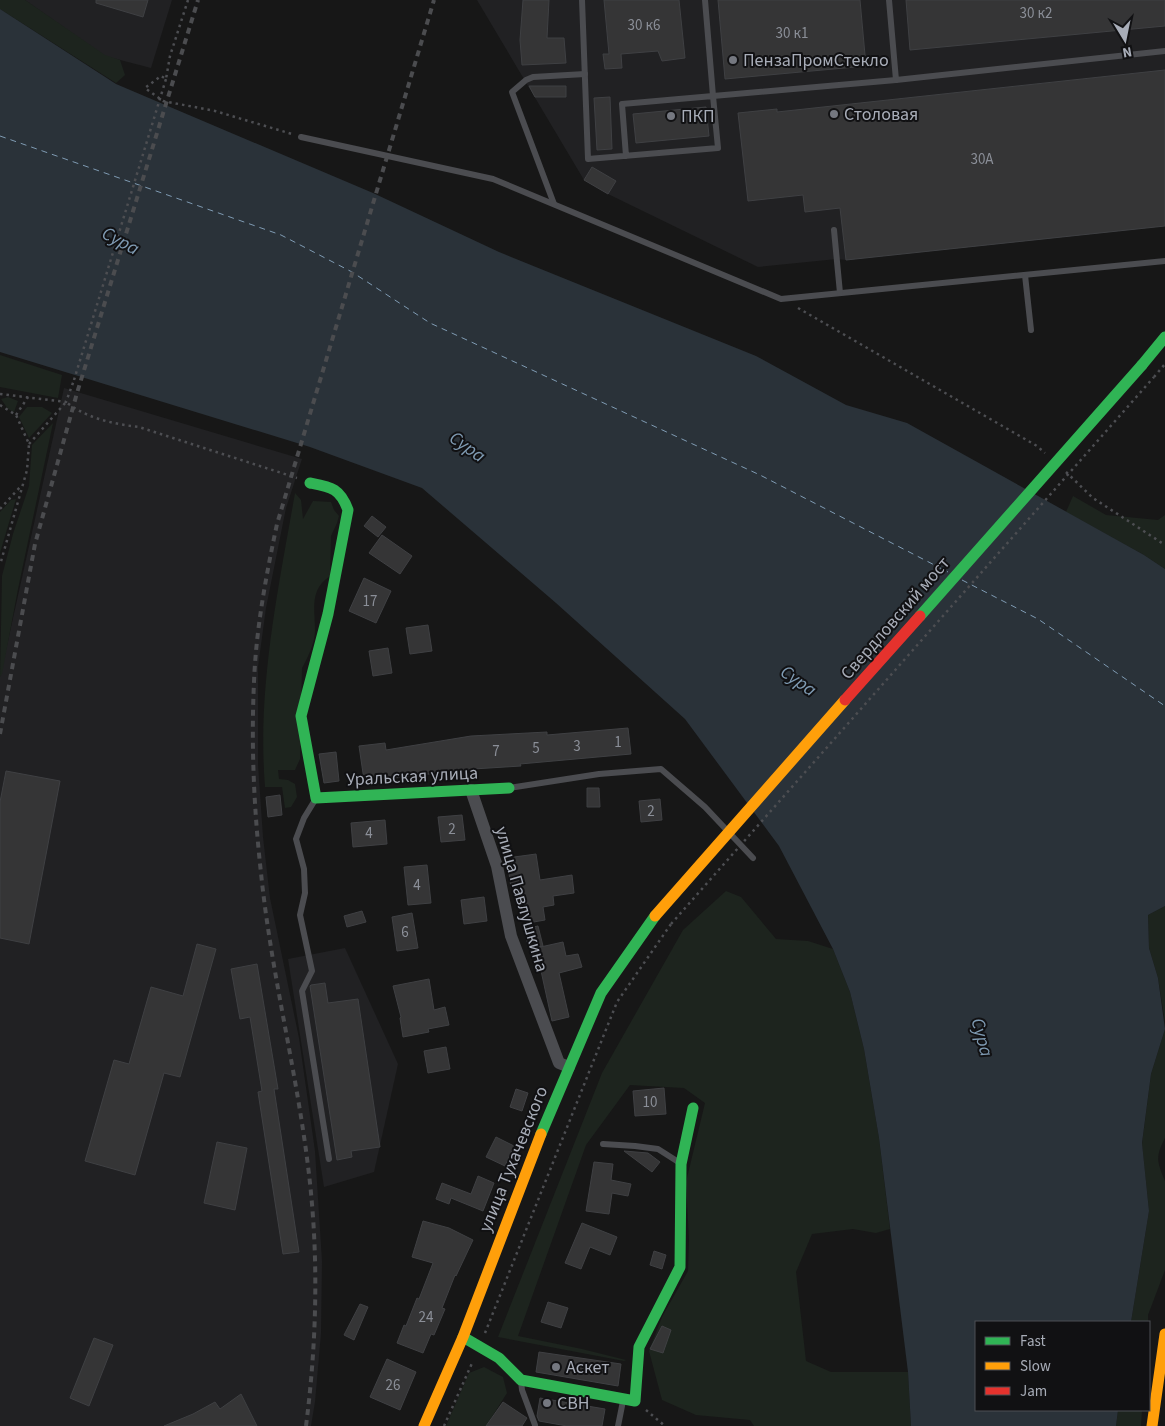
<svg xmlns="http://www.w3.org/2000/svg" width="1165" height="1426" font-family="'Source Sans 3',sans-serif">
	<rect width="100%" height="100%" fill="#171717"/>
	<g fill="#212123">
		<polygon points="25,0 172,0 151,68 105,56"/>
		<polygon points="477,0 1165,0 1165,226 846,260 837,259 758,267 608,194 584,180"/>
		<polygon points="64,388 302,459 286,508 266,608 258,667 258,764 263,837 270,898 299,1038 315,1151 322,1261 321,1333 315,1402 311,1426 0,1426 0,677"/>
		<polygon points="345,948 398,1064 374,1172 324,1187 288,959"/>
	</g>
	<g fill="#1d241e">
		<polygon points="0,0 25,0 105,55 120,60 125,75 116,83 0,9"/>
		<polygon points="0,355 62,375 58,398 0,387"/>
		<polygon points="8,397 18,401 14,412 8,409 1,399"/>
		<polygon points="27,407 42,407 52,413 29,438 19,417"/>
		<polygon points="53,423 18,589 2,674 0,677 2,576 13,534 29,486 32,445"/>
		<path d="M295,493L301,500L303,519L313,501L331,502L334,510L339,516L337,523L331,536L330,576C309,590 315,609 315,630C315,643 308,657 302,668L300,759L295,770H278L279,779L288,780L295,784L297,797L291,807L285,808L282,787H265C257,688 278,590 295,493Z"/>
		<polygon points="1073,496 1106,515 1158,520 1165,515 1165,569 1144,555 1066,512"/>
		<polygon points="16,499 0,553 0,512 11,500"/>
		<polygon points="726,891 741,897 776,939 808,941 833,949 850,992 864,1049 879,1138 890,1229 876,1233 853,1229 812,1234 796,1272 806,1361 831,1372 908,1372 911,1426 754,1426 750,1420 696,1415 662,1400 649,1351 662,1317 688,1271 689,1240 686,1182 705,1103 684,1088 630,1085 586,1145 518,1336 582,1349 626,1360 624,1361 498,1337 602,1073 683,930"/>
		<polygon points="1165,906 1165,1022 1158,978 1149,948 1148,915"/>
		<path d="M1165,1029V1138C1155,1157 1157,1162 1165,1181V1270L1148,1315V1322H1131L1149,1211L1142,1144L1151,1074Z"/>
		<polygon points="484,1367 503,1377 507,1393 486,1426 446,1426 469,1373"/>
		<polygon points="1118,1410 1142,1410 1141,1426 1116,1426"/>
	</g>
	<polygon fill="#2a3239" points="0,9 116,84 373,193 499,252 756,356 846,405 907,423 1144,555 1165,569 1165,906 1148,915 1149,948 1158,978 1165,1029 1151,1074 1142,1143 1149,1211 1131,1322 976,1322 976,1410 1118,1410 1116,1426 911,1426 908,1372 879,1138 864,1049 850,992 833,949 779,846 685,719 556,603 422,488 310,447 0,352"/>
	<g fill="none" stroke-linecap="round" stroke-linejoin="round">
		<g stroke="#7f9bb3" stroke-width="1" stroke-dasharray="6 5" stroke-linecap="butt">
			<polyline points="0,136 281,235 352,272 430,323 760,475 948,572"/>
			<polyline points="962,580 1038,619 1165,706"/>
		</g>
	</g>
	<g fill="#353536" stroke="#3f4043">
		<polygon points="96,0 148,0 143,17 96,3"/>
		<polygon points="523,0 549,0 547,38 564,38 566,63 522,65 520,40"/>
		<polygon points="604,0 679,0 685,58 662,61 658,51 621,54 622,68 605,69 603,54 609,54"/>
		<polygon points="718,0 860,0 866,66 725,79"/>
		<polygon points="906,0 1165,0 1165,26 910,50"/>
		<polygon points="1165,70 1165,226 846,260 840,208 805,212 803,195 748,201 738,113 777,109 777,112"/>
		<polygon points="529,86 566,86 566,97 535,97"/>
		<polygon points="610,97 612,149 597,150 594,98"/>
		<polygon points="706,107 709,136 636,143 633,114"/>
		<polygon points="592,167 616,181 608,194 584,180"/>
		<polygon points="372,516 386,527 378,537 364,526"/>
		<polygon points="382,535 412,556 400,574 369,553"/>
		<polygon points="364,578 391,591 376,623 349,611"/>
		<polygon points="428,625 432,651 410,654 406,628"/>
		<polygon points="388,648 392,673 373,676 369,651"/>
		<polygon points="628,728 631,754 520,764 521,766 473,769 394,778 394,776 364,780 359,746 385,743 386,750 471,736 547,732 547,735"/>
		<polygon points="336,752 339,781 324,783 319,754"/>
		<polygon points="6,771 60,781 29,944 0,938 0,802"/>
		<polygon points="587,788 599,788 600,807 587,807"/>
		<polygon points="280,795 282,815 268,817 266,797"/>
		<polygon points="660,799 662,820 641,822 639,801"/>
		<polygon points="462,815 465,840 441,842 438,817"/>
		<polygon points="385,820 387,844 353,847 351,823"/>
		<polygon points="536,854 540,880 572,875 574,893 553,896 554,905 543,907 545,920 528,923 520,887 511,888 507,858"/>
		<polygon points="427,865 431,903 408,905 404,867"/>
		<polygon points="484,897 487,921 464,924 461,900"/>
		<polygon points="362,911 366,922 347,927 344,916"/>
		<polygon points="412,913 418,948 397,951 392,917"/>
		<polygon points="538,926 543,946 529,949 524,929"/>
		<polygon points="563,942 566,956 578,954 582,967 559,973 569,1017 552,1021 536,948"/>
		<polygon points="197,944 216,949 180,1077 164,1073 135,1175 85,1161 114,1060 129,1064 151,987 183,996"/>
		<polygon points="257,964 278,1089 274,1089 299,1252 283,1254 258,1092 262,1091 250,1017 240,1019 231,969"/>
		<polygon points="429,979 434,1010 445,1007 449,1025 428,1029 429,1032 403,1037 400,1018 401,1017 393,986"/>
		<polygon points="325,983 328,1003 358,999 380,1147 351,1151 352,1157 337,1160 310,986 311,985"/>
		<polygon points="446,1047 450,1069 428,1073 424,1051"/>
		<polygon points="664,1088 666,1114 635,1116 633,1091"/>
		<polygon points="516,1089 528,1093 522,1111 510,1107"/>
		<polygon points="496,1137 514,1146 505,1166 486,1157"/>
		<polygon points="217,1142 247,1148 235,1210 204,1203"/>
		<polygon points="624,1151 648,1153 660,1162 652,1172"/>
		<polygon points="594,1162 613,1164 611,1180 631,1184 628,1196 612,1193 609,1214 586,1211"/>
		<polygon points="478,1176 494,1183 483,1211 451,1198 449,1204 436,1199 442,1183 471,1194"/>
		<polygon points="423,1221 449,1228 473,1240 456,1276 455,1275 442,1308 445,1309 434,1335 431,1334 423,1353 397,1343 404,1325 406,1326 417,1298 419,1299 433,1263 412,1257"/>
		<polygon points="582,1223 617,1237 610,1255 590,1247 581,1269 565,1263"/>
		<polygon points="654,1251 666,1255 662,1269 650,1265"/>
		<polygon points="548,1302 568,1308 561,1328 541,1322"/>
		<polygon points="360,1304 368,1307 354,1340 344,1335"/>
		<polygon points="662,1326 671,1330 663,1353 650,1349"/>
		<polygon points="94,1338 113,1345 89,1406 70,1398"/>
		<polygon points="539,1352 621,1364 618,1386 536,1372"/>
		<polygon points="387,1359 416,1372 400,1410 370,1397"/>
		<polygon points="241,1394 257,1426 164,1426 193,1414 215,1402 220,1409"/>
		<polygon points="540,1398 605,1409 602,1426 567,1426 539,1421 537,1416"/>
		<polygon points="503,1402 527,1418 522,1426 486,1426"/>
	</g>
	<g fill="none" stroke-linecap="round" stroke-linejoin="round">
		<g stroke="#4d4e52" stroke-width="2.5" stroke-dasharray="2.5 4" stroke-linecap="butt">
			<polyline points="188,0 170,56 166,79 161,76 145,88 163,101 215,111 292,134"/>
			<polyline points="798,308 1037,446 1045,453"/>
			<polyline points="1154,377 1165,364"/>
			<polyline points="0,394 66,402 74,380"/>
			<polyline points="0,405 16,415 29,444 27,470 0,565"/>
			<polyline points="16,415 28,397"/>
			<path d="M29,444L66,402C86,418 113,424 139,427L297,478"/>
			<polyline points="1066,472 1093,498 1165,545"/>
			<polyline points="0,509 21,486"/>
			<polyline points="485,1333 617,1002 671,924"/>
			<polyline points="646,1410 665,1426"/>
			<polyline points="444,1426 473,1361"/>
		</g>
		<g stroke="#4b4c50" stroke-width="6">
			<polyline points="582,0 588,159 718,148 713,96 622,104 626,156"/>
			<polyline points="705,0 713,96 896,80"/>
			<polyline points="889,0 896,80 1165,51"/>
			<polyline points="301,137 493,179 781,299 1165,261"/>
			<polyline points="554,204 512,92 526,80 533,77 585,74"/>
			<polyline points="834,230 840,293"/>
			<polyline points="1025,275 1031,330"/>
			<polyline points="509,788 599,774 661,769 705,807 753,858"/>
			<polyline points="315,800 304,818 296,839 304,869 305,893 300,915 312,971 302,991 329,1159"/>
			<polyline points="603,1144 635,1146 658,1149 680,1163"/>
			<polyline points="521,1381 522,1390 535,1425"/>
			<polyline points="618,1426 623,1401"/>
		</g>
		<polyline stroke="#4b4c50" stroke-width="12" points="471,790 497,866 511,936 559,1063 569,1067"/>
		<g stroke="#30b455" stroke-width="11">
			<polyline points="1142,365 1165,337"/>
			<path d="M310,483C331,487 340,488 348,510L328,614L301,716L316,798L509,788"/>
			<polyline points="541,1134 601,993 655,916"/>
			<polyline points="463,1337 499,1358 521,1380 635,1401 639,1347 680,1267 681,1164 693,1108"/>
		</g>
		<g stroke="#ff9f0a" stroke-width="11">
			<polyline points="424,1426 463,1337 541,1134"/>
			<polyline points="1152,1426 1165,1334"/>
		</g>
		<g stroke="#4b4c4f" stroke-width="4" stroke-dasharray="6 5" stroke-linecap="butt">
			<polyline points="0,734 35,544 77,393 198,0"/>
			<path d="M306,1426C317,1340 319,1253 308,1166C296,1068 271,972 261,873C254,810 251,746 254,682C256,629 266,576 277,524L434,0"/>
		</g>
		<g stroke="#4d4e52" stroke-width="2.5" stroke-dasharray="2.5 4" stroke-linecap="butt">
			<polyline points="74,380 166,79"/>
			<polyline points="671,924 1154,377"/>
		</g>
		<polyline stroke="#30b455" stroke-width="11" points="920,616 1142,365"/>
		<polyline stroke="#ff9f0a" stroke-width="11" points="655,916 845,700"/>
		<polyline stroke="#e5322d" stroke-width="11" points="845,700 920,616"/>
	</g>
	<g fill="#757880" stroke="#111113" stroke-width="2">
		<circle cx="733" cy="60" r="5"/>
		<circle cx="834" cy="114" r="5"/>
		<circle cx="671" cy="116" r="5"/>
		<circle cx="556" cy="1367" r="5"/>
		<circle cx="547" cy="1403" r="5"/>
	</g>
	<g text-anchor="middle" stroke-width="4" stroke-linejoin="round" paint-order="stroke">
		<g font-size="15" fill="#8b8f98">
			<text x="1036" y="18">30 к2</text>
			<text x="644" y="30">30 к6</text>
			<text x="792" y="38">30 к1</text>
			<text x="982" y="164">30А</text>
			<text x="370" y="606">17</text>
			<text x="618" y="747">1</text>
			<text x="577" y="751">3</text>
			<text x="536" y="753">5</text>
			<text x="496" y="756">7</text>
			<text x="651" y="816">2</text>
			<text x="452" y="834">2</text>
			<text x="369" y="838">4</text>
			<text x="417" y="890">4</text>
			<text x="405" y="937">6</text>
			<text x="650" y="1107">10</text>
			<text x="426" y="1322">24</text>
			<text x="393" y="1390">26</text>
		</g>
		<g font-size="18" fill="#a8adb8" stroke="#111113" text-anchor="start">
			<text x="743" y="66">ПензаПромСтекло</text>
			<text x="844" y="120">Столовая</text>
			<text x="681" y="122">ПКП</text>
			<text x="566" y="1373">Аскет</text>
			<text x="557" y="1409">СВН</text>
		</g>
		<g font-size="18" fill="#a8adb8" stroke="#111113">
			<text transform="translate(895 618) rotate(-49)" y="6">Свердловский мост</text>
			<text transform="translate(412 776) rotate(-3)" y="6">Уральская улица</text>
			<text transform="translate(522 899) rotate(74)" y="6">улица Павлушкина</text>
			<text transform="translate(513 1159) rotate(-68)" y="6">улица Тухачевского</text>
		</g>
		<g font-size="19" font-style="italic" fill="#7f9bb3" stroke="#111113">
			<text transform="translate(121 240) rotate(28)" y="7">Сура</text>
			<text transform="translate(468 446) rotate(35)" y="7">Сура</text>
			<text transform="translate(799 680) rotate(35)" y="7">Сура</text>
			<text transform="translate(983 1037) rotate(75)" y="7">Сура</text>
		</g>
	</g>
	<rect x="975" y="1321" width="175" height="90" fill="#111113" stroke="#4d4f55"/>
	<rect x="985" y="1337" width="25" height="8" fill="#30b455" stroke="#4d4f55"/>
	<text x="1020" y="1346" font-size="15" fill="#a8adb8">Fast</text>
	<rect x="985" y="1362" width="25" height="8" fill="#ff9f0a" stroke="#4d4f55"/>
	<text x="1020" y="1371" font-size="15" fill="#a8adb8">Slow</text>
	<rect x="985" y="1387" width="25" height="8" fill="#e5322d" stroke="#4d4f55"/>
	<text x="1020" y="1396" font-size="15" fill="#a8adb8">Jam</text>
	<g transform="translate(1125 40) rotate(170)" stroke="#111113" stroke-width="4" paint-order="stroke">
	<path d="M0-4L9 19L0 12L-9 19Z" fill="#a8adb8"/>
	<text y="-8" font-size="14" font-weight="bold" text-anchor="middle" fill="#a8adb8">N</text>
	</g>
</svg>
